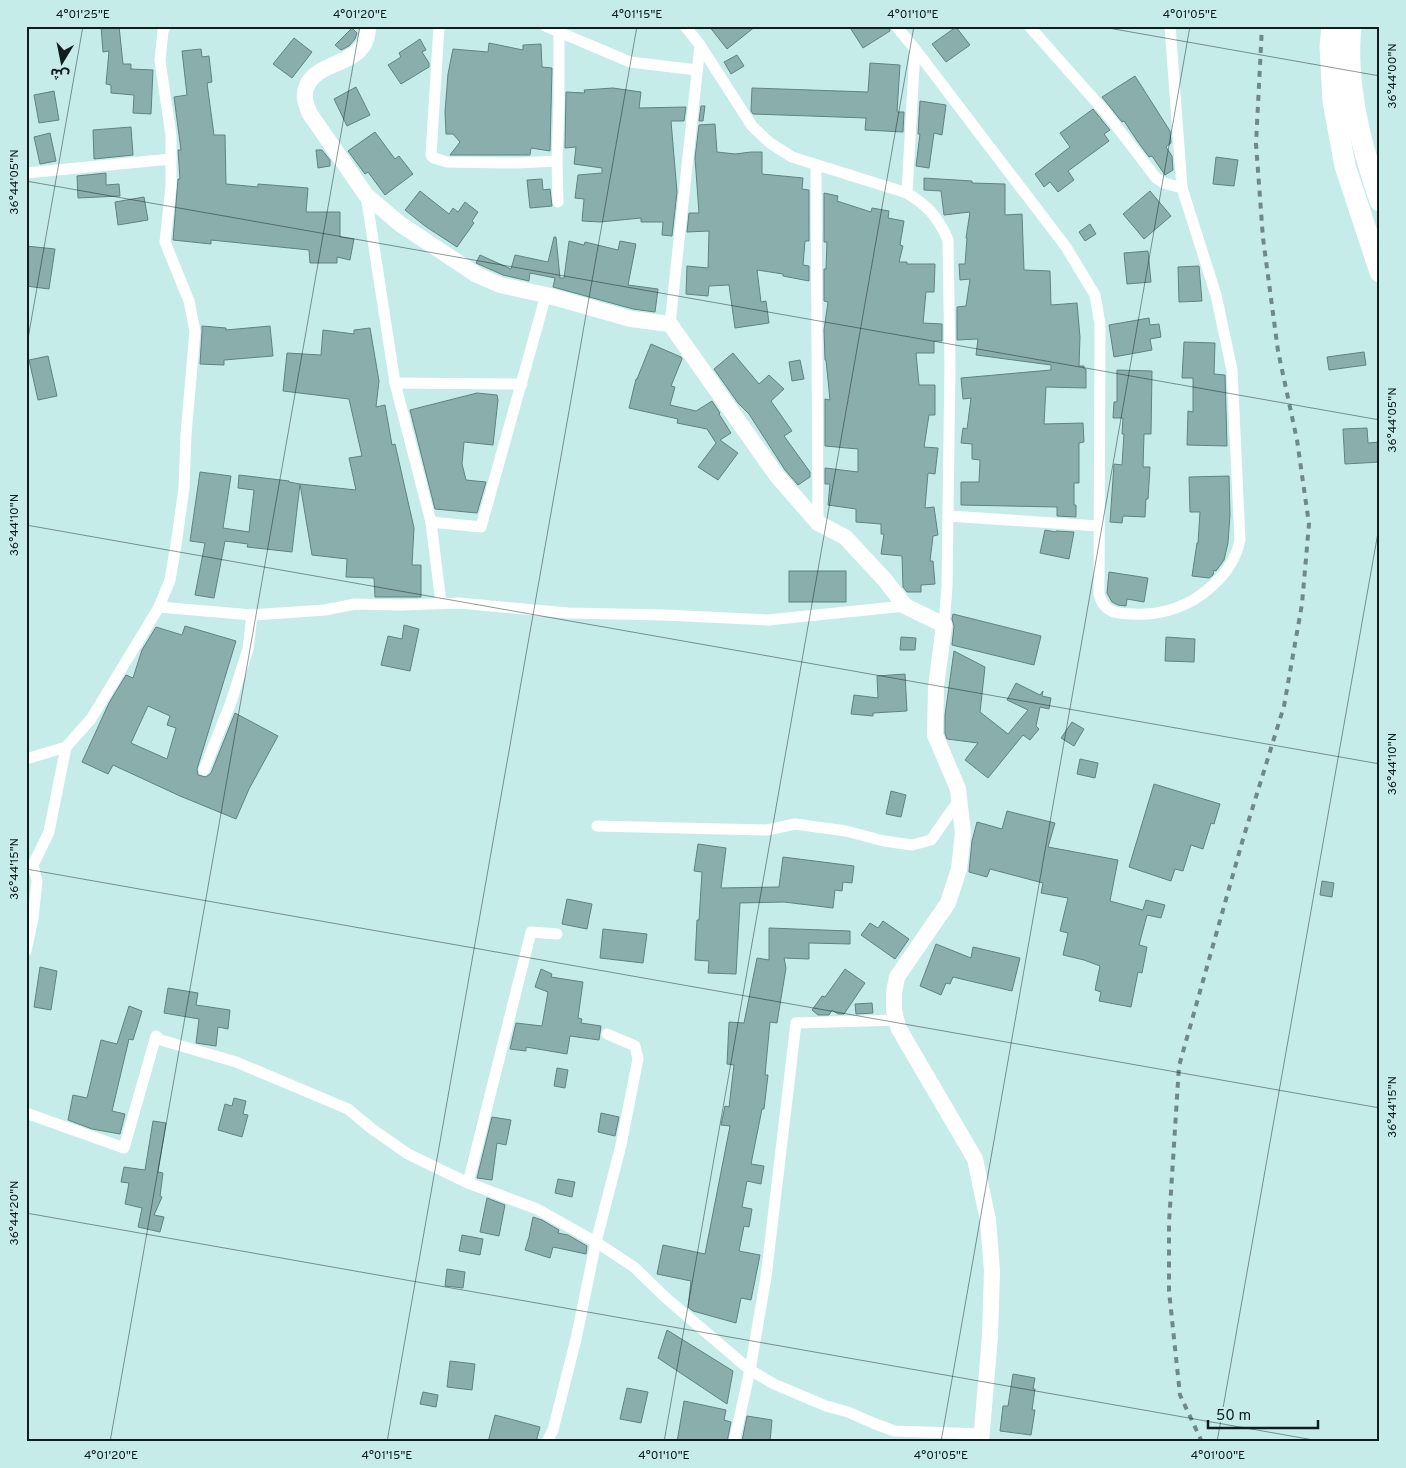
<svg xmlns="http://www.w3.org/2000/svg" width="1406" height="1468" font-family="Overpass,'Noto Sans Arabic',sans-serif">
	<rect width="100%" height="100%" fill="#c6ecea"/>
	<g fill="#8aaeac" stroke="#5f8380" fill-rule="evenodd">
		<polygon points="101,26 119,26 123,64 131,64 131,69 153,70 151,114 133,113 134,95 111,93 111,85 106,84 109,51 103,52"/>
		<polygon points="709,26 756,26 727,49"/>
		<polygon points="849,26 889,26 890,31 863,48"/>
		<polygon points="956,27 970,45 946,62 932,44"/>
		<polygon points="352,28 357,33 355,39 349,46 341,50 335,45"/>
		<polygon points="294,38 312,52 292,78 273,64"/>
		<polygon points="420,39 426,50 422,52 429,63 429,67 401,84 388,65 401,57 399,53"/>
		<polygon points="489,43 523,50 523,45 541,44 542,67 552,68 550,151 531,148 530,155 450,155 460,142 453,134 446,134 445,112 448,74 453,49 488,52"/>
		<polygon points="201,49 202,57 209,56 212,82 207,83 214,135 225,135 226,184 258,187 258,184 308,188 306,212 340,212 340,237 354,239 350,260 337,257 337,263 310,263 309,250 211,240 211,244 173,240 178,179 180,179 178,150 181,150 174,97 187,95 182,51"/>
		<polygon points="737,55 744,66 731,74 724,62"/>
		<polygon points="870,63 900,65 897,112 904,112 903,132 865,130 866,118 753,114 751,111 752,88 868,92"/>
		<polygon points="1135,76 1170,131 1171,143 1166,147 1172,156 1173,170 1165,175 1152,156 1149,157 1138,142 1124,121 1122,122 1102,97"/>
		<polygon points="356,87 370,115 347,126 334,99"/>
		<polygon points="613,88 641,92 639,108 686,107 684,121 671,121 677,192 672,236 662,235 663,222 641,222 641,218 600,222 582,221 584,199 575,198 578,175 602,173 602,168 574,164 576,147 565,148 566,92 585,93 584,90"/>
		<polygon points="54,91 59,120 39,123 34,95"/>
		<polygon points="920,101 946,105 942,135 934,133 929,168 916,166 920,134 918,134"/>
		<polygon points="701,106 705,106 703,121 699,121"/>
		<polygon points="1093,109 1110,130 1104,134 1109,141 1068,171 1074,180 1058,192 1050,182 1044,187 1035,174 1070,147 1060,133"/>
		<polygon points="715,124 717,152 735,154 751,152 762,152 762,174 803,178 802,189 809,190 809,241 805,241 803,265 809,266 809,281 783,276 783,274 757,270 761,302 766,301 769,323 735,328 729,285 709,286 708,296 686,294 687,266 708,268 709,231 687,232 689,213 699,213 695,158 699,125"/>
		<polygon points="131,127 133,155 94,159 93,130"/>
		<polygon points="375,132 395,159 399,156 413,174 385,195 368,172 365,174 348,151"/>
		<polygon points="50,133 56,161 40,164 34,137"/>
		<polygon points="316,150 322,150 330,160 330,166 318,168"/>
		<polygon points="1216,157 1238,160 1234,186 1213,184"/>
		<polygon points="106,173 106,185 119,184 120,196 78,198 77,176"/>
		<polygon points="924,178 972,181 972,183 1005,184 1005,215 1022,214 1024,270 1050,271 1051,305 1077,303 1080,337 1079,366 1084,366 1084,369 1086,369 1086,388 1046,387 1044,424 1083,423 1084,442 1079,443 1079,483 1074,483 1074,505 1076,505 1076,517 1057,516 1057,507 961,505 961,482 979,482 980,460 972,459 972,444 961,443 963,428 967,429 971,398 963,399 961,378 1051,370 1051,365 976,355 978,339 957,340 957,307 966,306 970,279 960,280 959,264 965,264 967,238 966,238 970,212 944,215 941,191 924,190"/>
		<polygon points="542,179 543,190 550,189 552,206 530,208 527,180"/>
		<polygon points="420,191 449,214 453,208 458,212 465,202 478,212 472,221 474,223 457,247 425,226 405,210"/>
		<polygon points="1150,191 1171,216 1144,239 1123,214"/>
		<polygon points="824,193 838,196 837,201 871,212 872,208 889,211 888,218 904,221 900,245 903,246 899,262 907,262 907,264 935,264 934,292 926,292 923,323 942,324 942,341 934,341 934,353 916,353 919,385 935,385 935,415 929,415 924,447 938,448 935,474 928,473 925,508 934,507 938,535 933,536 930,561 933,561 935,584 921,585 921,592 907,592 903,587 902,556 881,554 884,534 881,534 881,524 856,522 856,509 828,505 830,484 825,484 825,468 858,472 858,449 825,446 825,399 830,400 826,360 825,360 824,330 828,302 824,301 824,269 826,269 827,242 824,242"/>
		<polygon points="144,197 148,220 118,225 115,202"/>
		<polygon points="1090,224 1096,234 1085,241 1079,232"/>
		<polygon points="554,237 556,237 560,278 564,278 569,241 584,245 585,242 618,250 620,241 636,244 628,285 658,289 655,312 633,309 553,287 555,278 530,273 529,281 503,275 476,263 480,255 511,269 515,255 548,262"/>
		<polygon points="26,246 55,249 49,289 26,286"/>
		<polygon points="1148,251 1151,282 1127,284 1124,253"/>
		<polygon points="1199,266 1202,301 1179,302 1178,267"/>
		<polygon points="1149,318 1150,325 1159,324 1161,337 1150,339 1152,350 1114,357 1109,325"/>
		<polygon points="202,326 226,328 226,330 270,326 273,356 224,360 224,365 200,364 202,332"/>
		<polygon points="370,328 379,381 376,407 385,405 392,445 395,444 414,528 412,565 421,565 421,597 375,597 374,578 346,577 347,559 312,555 300,484 356,490 349,458 362,456 349,399 283,391 287,353 321,355 323,330 354,334 354,330"/>
		<polygon points="1184,342 1215,343 1214,374 1225,375 1227,446 1187,445 1188,411 1193,412 1193,378 1182,378"/>
		<polygon points="651,344 681,357 682,359 671,386 675,387 670,405 696,411 712,401 720,413 719,414 731,433 720,440 738,453 718,480 698,467 716,443 707,429 677,423 678,419 629,408 636,379 637,379"/>
		<polygon points="1364,352 1366,365 1329,370 1327,357"/>
		<polygon points="733,353 759,384 769,375 784,389 771,401 792,431 784,436 810,472 810,477 798,485 785,470 749,414 738,403 714,369"/>
		<polygon points="48,356 57,396 38,400 29,360"/>
		<polygon points="800,360 804,379 792,381 789,362"/>
		<polygon points="1117,370 1152,371 1151,434 1144,434 1143,467 1150,467 1148,499 1146,499 1145,517 1123,516 1122,523 1110,522 1114,464 1122,465 1124,434 1122,434 1123,418 1113,418 1114,402 1117,402"/>
		<polygon points="477,393 497,395 498,400 493,445 464,442 462,464 466,480 486,482 477,513 435,509 410,410"/>
		<polygon points="1367,428 1368,443 1380,442 1380,462 1345,464 1343,429"/>
		<polygon points="200,472 231,476 223,528 249,532 254,490 238,488 239,475 289,481 289,482 300,484 292,552 247,547 248,544 225,541 214,598 195,595 205,543 190,541"/>
		<polygon points="1229,476 1230,515 1228,543 1224,560 1216,571 1214,570 1213,575 1209,578 1192,576 1197,543 1198,543 1200,512 1190,512 1189,477"/>
		<polygon points="1045,530 1056,532 1056,531 1074,532 1069,559 1040,553"/>
		<rect x="789" y="571" width="57" height="31"/>
		<polygon points="1109,572 1148,578 1144,602 1127,599 1126,606 1118,605 1112,602 1107,593"/>
		<polygon points="953,614 1041,636 1034,665 952,645 954,626 952,619"/>
		<polygon points="404,625 419,629 410,671 381,665 388,636 402,639"/>
		<path d="M185,626L236,641L197,769L198,775L206,777L211,773L235,713L278,736L249,789L236,819L180,796L113,765L108,774L82,762L109,703L126,675L133,678L142,650L156,627L182,635ZM148,706L170,716L167,725L176,728L167,759L131,743Z"/>
		<polygon points="901,637 916,638 915,650 900,650"/>
		<polygon points="1166,637 1195,639 1194,662 1165,661"/>
		<polygon points="954,651 985,667 980,712 1008,734 1028,710 1007,700 1016,683 1040,695 1043,691 1042,696 1051,698 1049,709 1040,707 1036,726 1039,729 1030,740 1023,735 988,778 965,760 978,743 947,739 945,733 945,715"/>
		<polygon points="905,674 907,711 873,713 873,716 851,714 854,695 878,698 877,676"/>
		<polygon points="1072,722 1084,729 1074,746 1061,738"/>
		<polygon points="1080,759 1098,763 1095,778 1077,774"/>
		<polygon points="1154,784 1220,804 1214,824 1211,823 1203,849 1191,845 1183,871 1175,869 1171,881 1129,867"/>
		<polygon points="891,791 906,795 901,817 886,814"/>
		<polygon points="1007,811 1055,823 1048,847 1118,860 1110,901 1143,910 1146,900 1165,905 1161,918 1147,915 1139,945 1147,947 1142,973 1138,972 1131,1007 1099,1001 1101,992 1095,990 1100,966 1084,960 1063,955 1068,933 1060,931 1068,898 1041,893 1043,883 990,869 987,877 969,872 972,841 977,822 1002,829"/>
		<polygon points="698,844 726,848 721,888 779,887 783,857 854,866 852,883 843,882 842,891 835,890 833,908 784,902 740,903 736,974 708,973 709,961 695,960 697,920 699,920 702,872 694,871"/>
		<polygon points="1322,881 1334,883 1332,897 1320,895"/>
		<polygon points="567,899 592,904 587,929 562,924"/>
		<polygon points="883,921 909,939 895,959 861,935 870,923 878,928"/>
		<polygon points="769,928 850,931 850,944 809,943 809,959 784,958 786,968 777,1023 770,1022 765,1075 768,1075 764,1109 762,1109 751,1164 764,1166 761,1184 747,1181 742,1207 752,1209 749,1227 744,1226 739,1251 760,1255 751,1300 741,1298 736,1323 693,1311 688,1307 691,1281 657,1274 663,1245 705,1254 730,1126 721,1125 725,1106 729,1107 734,1065 727,1064 729,1022 744,1023 757,958 769,960"/>
		<polygon points="603,929 647,934 643,963 600,958"/>
		<polygon points="936,944 971,958 973,947 1020,958 1012,991 953,977 950,984 946,983 941,995 920,986"/>
		<polygon points="40,967 57,971 51,1010 34,1007"/>
		<polygon points="541,969 552,974 551,977 583,982 578,1018 582,1019 581,1023 601,1026 599,1040 570,1036 567,1054 526,1047 526,1051 510,1049 516,1023 542,1026 548,992 535,987"/>
		<polygon points="845,969 865,983 844,1014 838,1014 832,1010 829,1015 818,1015 812,1010 822,996 825,997"/>
		<polygon points="168,988 198,993 196,1005 230,1010 228,1029 218,1027 216,1046 196,1043 199,1019 164,1013"/>
		<polygon points="872,1003 873,1013 856,1014 855,1004"/>
		<polygon points="129,1006 142,1011 133,1040 129,1039 112,1111 125,1114 120,1134 92,1129 68,1120 73,1095 87,1098 101,1040 117,1044"/>
		<polygon points="557,1068 568,1070 565,1088 554,1086"/>
		<polygon points="234,1098 246,1101 243,1114 248,1115 242,1137 218,1130 225,1104 232,1106"/>
		<polygon points="601,1113 619,1117 615,1136 598,1132"/>
		<polygon points="492,1117 511,1120 506,1145 497,1143 492,1180 477,1178"/>
		<polygon points="153,1121 166,1123 158,1172 163,1173 160,1196 162,1197 154,1215 164,1217 160,1232 138,1227 142,1208 125,1204 129,1183 121,1182 124,1167 145,1170"/>
		<polygon points="558,1179 575,1182 572,1197 555,1193"/>
		<polygon points="487,1198 505,1205 499,1236 480,1232"/>
		<polygon points="533,1217 542,1220 559,1230 558,1233 568,1235 587,1246 586,1254 553,1247 550,1258 525,1250 529,1237"/>
		<polygon points="462,1235 483,1239 480,1255 459,1251"/>
		<polygon points="447,1269 465,1272 463,1288 445,1286"/>
		<polygon points="667,1330 733,1371 727,1404 658,1358"/>
		<polygon points="450,1361 475,1364 472,1390 447,1387"/>
		<polygon points="1013,1374 1035,1378 1033,1389 1035,1389 1032,1410 1035,1410 1031,1435 1000,1431 1003,1406 1008,1406"/>
		<polygon points="627,1388 648,1392 641,1423 620,1419"/>
		<polygon points="423,1392 438,1395 436,1407 420,1404"/>
		<polygon points="684,1401 726,1410 724,1420 731,1422 727,1442 677,1442"/>
		<polygon points="495,1415 540,1427 536,1442 488,1442"/>
		<polygon points="747,1416 772,1420 770,1442 742,1441"/>
	</g>
	<g fill="none" stroke-linecap="round" stroke-linejoin="round">
		<g stroke="#fff" stroke-width="11">
			<polyline points="166,26 163,31 160,61 171,135 171,186 165,242 189,301 195,331 186,434 184,488 176,545 170,580 159,607 252,615 325,610 355,604 401,605 459,603 568,613 664,615 768,620 905,606"/>
			<polyline points="439,26 431,155 434,158 447,162 517,163 557,161"/>
			<polyline points="545,26 630,62 697,70"/>
			<path d="M685,26L700,45L752,126L770,143L792,157L907,193C928,206 938,217 948,240L950,365L947,586L944,625"/>
			<path d="M896,26L915,49L1066,247L1095,295L1100,324L1099,594C1103,612 1116,614 1132,614C1156,616 1181,609 1201,595C1221,580 1235,564 1240,540L1232,370L1216,295L1182,188L1170,26"/>
			<polyline points="1029,26 1107,114 1156,178 1164,183 1182,188"/>
			<polyline points="816,165 818,523"/>
			<polyline points="26,173 171,159"/>
			<polyline points="907,193 915,49"/>
			<polyline points="366,195 395,383 431,522 441,603"/>
			<polyline points="558,202 557,161 559,102 559,32"/>
			<polyline points="670,324 700,45"/>
			<polyline points="395,383 522,384"/>
			<polyline points="948,516 1099,526"/>
			<polyline points="431,522 481,527 546,295"/>
			<polyline points="26,759 66,747 91,719 159,607"/>
			<polyline points="204,770 231,702 248,649 252,615"/>
			<polyline points="597,826 767,830 795,824 846,831 884,841 912,845 931,840 959,800"/>
			<polyline points="26,951 33,918 37,881 33,865 49,832 66,747"/>
			<polyline points="26,1113 124,1148 156,1036 161,1040 236,1062 348,1109 372,1129 408,1154 468,1183 537,1209 596,1242 634,1267 666,1298 750,1370 774,1384 826,1406 848,1412 873,1423 894,1431 981,1434"/>
			<polyline points="468,1183 531,932 557,934"/>
			<polyline points="547,1442 553,1430 576,1339 596,1242 621,1145 638,1059 635,1046 607,1034"/>
			<polyline points="734,1442 750,1370 766,1277 796,1023 897,1020"/>
		</g>
		<path stroke="#fff" stroke-width="16" d="M368,26C368,33 366,43 361,48C347,66 314,64 306,88C303,97 306,105 310,114L366,195L400,224L477,275L500,285L546,295L631,319L670,324L777,476L818,523L845,537L885,580L905,606L944,625L936,687L935,735L958,789L963,833L959,869L948,903L897,977L894,993V1010L898,1027L906,1041L975,1159L988,1220L992,1271L990,1336L981,1442"/>
		<g stroke="#fff" stroke-width="21">
			<polyline points="1332,26 1330,46 1333,101 1345,166 1380,272"/>
			<path d="M1351,26C1345,86 1361,145 1380,201"/>
		</g>
		<polyline stroke="#6f8988" stroke-width="4" stroke-dasharray="6 6" stroke-linecap="butt" points="1202,1442 1180,1395 1169,1291 1169,1223 1179,1066 1243,839 1284,706 1302,604 1309,524 1297,440 1278,351 1263,238 1256,144 1262,26"/>
	</g>
	<path fill="none" stroke="#0f1d1c" stroke-width="1" stroke-opacity="0.45" d="M1097,26L1380,76M26,181L1380,420M26,350L83,26M26,525L1380,764M26,869L1380,1108M26,1213L1325,1442M110,1442L360,26M387,1442L637,26M664,1442L914,26M941,1442L1190,26M1217,1442L1380,521"/>
	<rect width="1406" height="1468" fill="none" stroke="#c6ecea" stroke-width="55"/>
	<g transform="translate(62 62) rotate(190)" stroke="#c6ecea" stroke-width="4" paint-order="stroke">
	<path d="M0-4L9 19L0 12L-9 19Z" fill="#0f1d1c"/>
	<text y="-8" font-size="14" font-weight="bold" text-anchor="middle" fill="#0f1d1c">ش</text>
	</g>
	<path d="M1208 1420v8h110v-8" fill="none" stroke="#0f1d1c" stroke-width="2.5"/>
	<text x="1216" y="1420" font-size="15" fill="#0f1d1c" stroke="#c6ecea" stroke-width="4" paint-order="stroke">50 m</text>
	<rect x="28" y="28" width="1350" height="1412" fill="none" stroke="#0f1d1c" stroke-width="2"/>
	<g font-size="12" text-anchor="middle" fill="#0f1d1c">
		<text x="83" y="18">4°01'25"E</text>
		<text x="360" y="18">4°01'20"E</text>
		<text x="637" y="18">4°01'15"E</text>
		<text x="913" y="18">4°01'10"E</text>
		<text x="1190" y="18">4°01'05"E</text>
		<text transform="translate(1392 76) rotate(-90)" y="4">36°44'00"N</text>
		<text transform="translate(14 182) rotate(-90)" y="4">36°44'05"N</text>
		<text transform="translate(1392 420) rotate(-90)" y="4">36°44'05"N</text>
		<text transform="translate(14 525) rotate(-90)" y="4">36°44'10"N</text>
		<text transform="translate(1392 764) rotate(-90)" y="4">36°44'10"N</text>
		<text transform="translate(14 869) rotate(-90)" y="4">36°44'15"N</text>
		<text transform="translate(1392 1107) rotate(-90)" y="4">36°44'15"N</text>
		<text transform="translate(14 1213) rotate(-90)" y="4">36°44'20"N</text>
		<text x="111" y="1459">4°01'20"E</text>
		<text x="387" y="1459">4°01'15"E</text>
		<text x="664" y="1459">4°01'10"E</text>
		<text x="941" y="1459">4°01'05"E</text>
		<text x="1218" y="1459">4°01'00"E</text>
	</g>
</svg>
